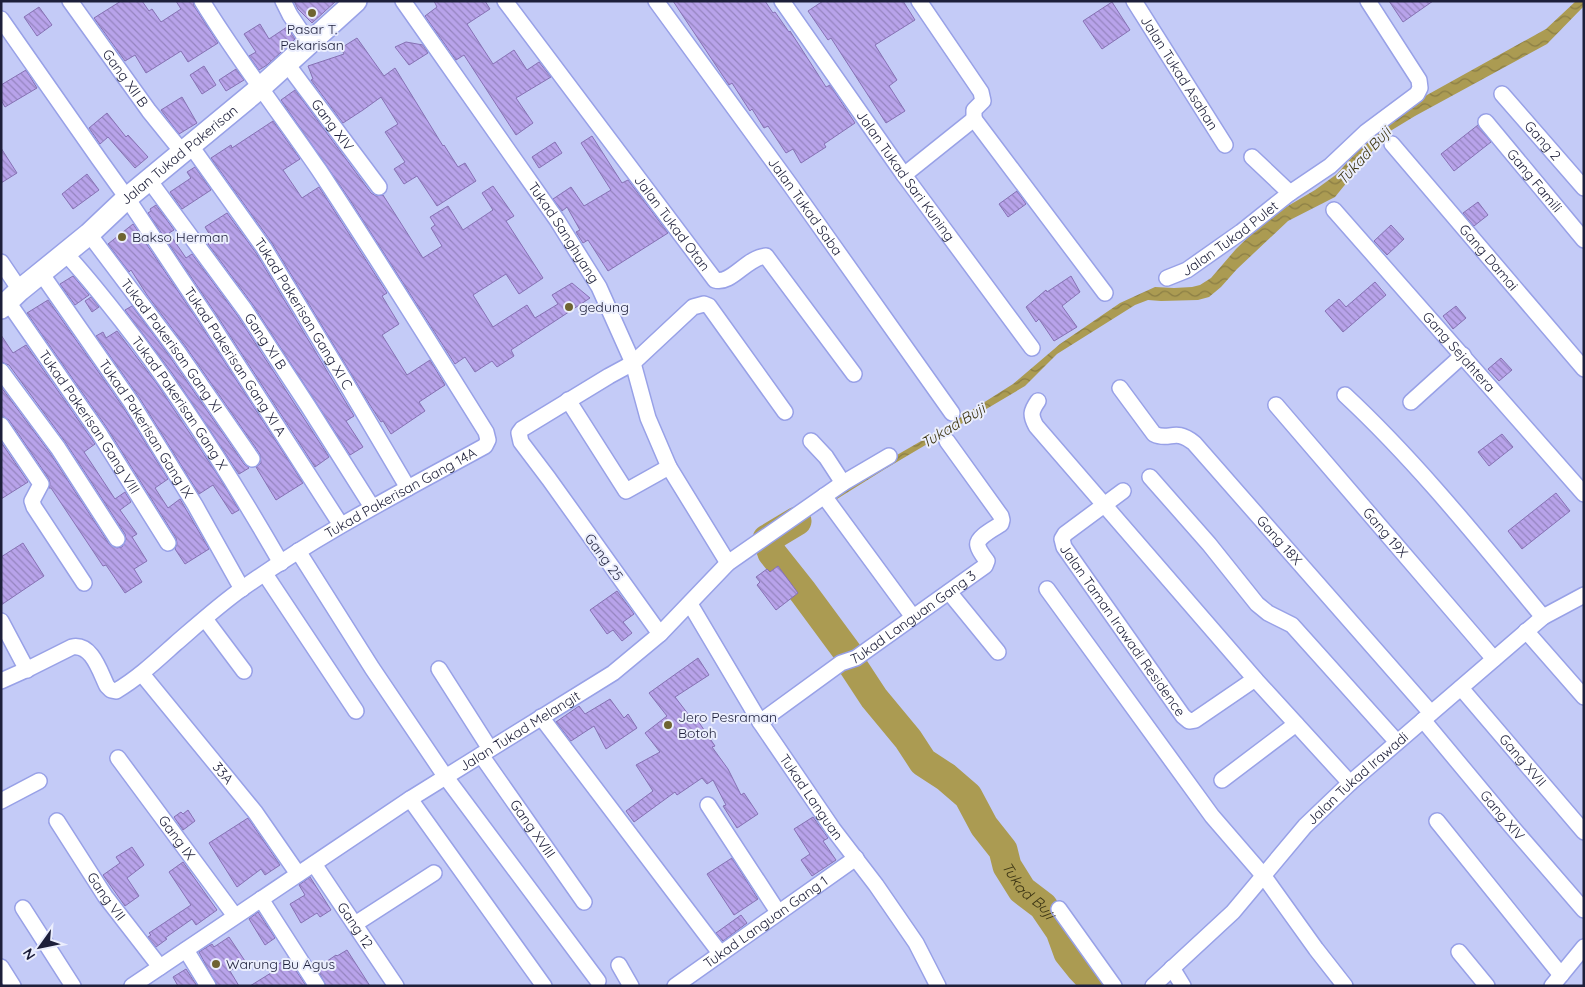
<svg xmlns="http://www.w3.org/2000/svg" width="1585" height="987" font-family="Quicksand,sans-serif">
	<defs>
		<pattern id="water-waves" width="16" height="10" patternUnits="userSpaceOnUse" patternTransform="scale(1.25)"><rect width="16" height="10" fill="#ab9b52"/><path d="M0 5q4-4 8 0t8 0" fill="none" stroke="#8b7e45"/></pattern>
		<pattern id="building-back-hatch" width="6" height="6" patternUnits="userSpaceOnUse" patternTransform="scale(1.25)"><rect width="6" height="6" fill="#b8a3ea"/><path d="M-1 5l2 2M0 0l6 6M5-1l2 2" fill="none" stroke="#9584bf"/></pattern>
	</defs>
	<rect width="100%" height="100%" fill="#c4cbf7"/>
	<polygon fill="url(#water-waves)" points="1576,1 1584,1 1584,6 1547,44 1415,116 1387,133 1335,197 1288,221 1237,269 1221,287 1209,297 1198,300 1161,301 1148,300 1135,305 1057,354 1025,386 885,469 760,547 857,478 942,429 1013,384 1060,344 1120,303 1155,287 1174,288 1192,287 1200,285 1211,278 1236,249 1269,217 1315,190 1337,174 1370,136 1418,100 1546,29"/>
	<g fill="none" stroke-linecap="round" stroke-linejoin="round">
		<path stroke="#ab9b52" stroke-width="29" id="s1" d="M797,521L767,539L772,553L803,592L848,653L853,666L874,698L908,739L923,762L946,777L968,796L984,826L1003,850L1007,866L1022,890L1043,906L1060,931L1068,953L1080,968L1097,986"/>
	</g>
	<g fill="url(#building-back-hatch)" stroke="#8671b4">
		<polygon points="121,1 142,1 149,11 152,9 161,22 181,9 176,1 193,1 194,6 218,43 188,62 181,51 146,73 135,55 125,61 94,18"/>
		<polygon points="294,1 336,1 312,23 298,9"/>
		<polygon points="434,1 485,1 490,9 467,24 493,64 514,50 527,70 539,62 551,77 516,98 533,123 516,135 464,55 456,60 425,16 437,7"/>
		<polygon points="673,1 765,1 773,13 775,12 789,32 790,31 826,87 830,85 855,123 824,144 826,147 801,163 793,149 786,153 768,126 764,128 752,109 750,111 732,83 729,85"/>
		<polygon points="823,1 903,1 915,20 875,45 897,80 889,86 905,111 886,123 831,38 828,40 808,11"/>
		<polygon points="1389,1 1433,1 1403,22"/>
		<polygon points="1112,2 1130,30 1102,49 1083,21"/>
		<polygon points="39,7 52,25 37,36 24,17"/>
		<polygon points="260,24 269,39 287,27 295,39 267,65 259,70 249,56 256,52 244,34"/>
		<polygon points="357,38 384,76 395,68 443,146 444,145 458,167 465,163 476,181 437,206 417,176 404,184 394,169 405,162 385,132 398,124 381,97 363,110 343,123 311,80 313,79 308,66 344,54 341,48"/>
		<polygon points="406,42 423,45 428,53 409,65 395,47"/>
		<polygon points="204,66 216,85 202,94 190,75"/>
		<polygon points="236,69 244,80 226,91 219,80"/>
		<polygon points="26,70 37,88 5,107 1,100 1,85"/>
		<polygon points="295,90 371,193 376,196 383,195 423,258 442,246 431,228 435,225 430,217 448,206 463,230 493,210 482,193 493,186 514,216 506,221 543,278 519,294 506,274 473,295 493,327 527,305 535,318 558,304 552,295 572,283 590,298 511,350 514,356 497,367 492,361 475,372 465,357 455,364 348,197 281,100"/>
		<polygon points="182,97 197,123 179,134 161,110"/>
		<polygon points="107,113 126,137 128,135 148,157 135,168 108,137 100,144 89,128"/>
		<polygon points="273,121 300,159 283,170 302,198 319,187 387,293 382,296 399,324 382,335 407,375 430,360 445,385 419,402 425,411 391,434 383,421 381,422 370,405 272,243 211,158 231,145 232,148"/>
		<polygon points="1478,125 1491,142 1454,171 1441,154"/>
		<polygon points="592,136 622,183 628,180 668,233 608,271 588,240 583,243 576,232 580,230 567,207 562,211 553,199 571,187 584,206 611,190 581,143"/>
		<polygon points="555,142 562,153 539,168 532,157"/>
		<polygon points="1,148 17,173 1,183"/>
		<polygon points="195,167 211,190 182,209 170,192 191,178 187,172"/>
		<polygon points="87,174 99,190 73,209 62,194"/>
		<polygon points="1017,191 1026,204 1008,217 999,204"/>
		<polygon points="1478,202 1488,215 1474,226 1463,213"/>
		<polygon points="156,205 174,230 169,233 186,258 192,254 237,315 329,457 315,467 216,314 148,213 151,211 150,209"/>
		<polygon points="227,213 256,253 354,416 346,421 363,447 350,455 253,305 208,244 213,240 205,227"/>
		<polygon points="133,224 200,324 303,483 276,500 256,467 261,463 260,454 186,347 147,295 131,270 129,272 108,244"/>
		<polygon points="1391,225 1404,239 1387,255 1374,241"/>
		<polygon points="73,276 89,295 75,305 60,284"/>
		<polygon points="1071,276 1080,292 1062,306 1077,327 1054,341 1039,319 1036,322 1026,307 1046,290 1047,292"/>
		<polygon points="1375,282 1386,295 1343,332 1325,311 1339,299 1346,307"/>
		<polygon points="91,297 99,307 92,312 85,301"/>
		<polygon points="48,300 123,407 168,479 155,488 168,508 180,499 209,549 185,564 175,549 177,543 176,538 107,428 27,313"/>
		<polygon points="132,306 170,357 244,464 249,468 239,474 172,373 125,310"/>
		<polygon points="1456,306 1466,318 1453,329 1443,316"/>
		<polygon points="117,331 157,384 217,474 239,510 232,514 213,485 199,494 139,397 96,336 103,332 106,338"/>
		<polygon points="1,335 13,353 26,345 95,444 84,452 115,499 125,492 131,502 120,510 137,534 132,537 147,561 134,569 142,582 125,593 106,565 103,566 51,488 49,488 50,483 49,479 9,420 1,416 1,387 50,453 109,544 117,548 122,547 126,539 125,534 66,443 9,365 1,362"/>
		<polygon points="1501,358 1512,370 1499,381 1488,369"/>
		<polygon points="1502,434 1513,447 1489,466 1478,452"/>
		<polygon points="1,442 28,482 1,499"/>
		<polygon points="1556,493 1570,511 1522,549 1508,531"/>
		<polygon points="23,543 44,576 1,605 1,557"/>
		<polygon points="778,566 798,593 776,610 757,585 760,582 756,577 767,569 770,572"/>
		<polygon points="617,591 634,614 623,622 632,633 622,641 613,630 607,634 590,610"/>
		<polygon points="698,658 709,675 675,697 695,723 698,721 715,746 712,747 728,769 741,795 744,793 758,814 737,828 723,806 726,805 713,780 707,784 702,778 677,795 675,792 634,822 626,811 653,791 636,765 660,752 645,733 667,716 649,693"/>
		<polygon points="610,699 624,718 628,714 637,728 606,749 594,726 571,741 556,722 579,706 585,714"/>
		<polygon points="188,810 195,821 183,830 174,817 181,812 183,814"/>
		<polygon points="813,817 828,838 823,841 836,860 812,876 801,860 810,854 794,829"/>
		<polygon points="248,818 280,865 265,875 261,869 237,887 209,843"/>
		<polygon points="132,847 144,865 127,878 139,896 125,906 103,875 120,863 116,857"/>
		<polygon points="732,858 758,899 734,915 707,874"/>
		<polygon points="183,862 217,910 196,925 192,919 165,938 167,939 156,947 148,937 151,935 149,933 191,905 169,872"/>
		<polygon points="310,877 331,910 320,917 317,913 301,923 290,904 305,895 299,885"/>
		<polygon points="258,912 275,938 265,945 249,919"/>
		<polygon points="741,915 747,923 723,941 716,933"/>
		<polygon points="229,937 245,961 230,971 239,986 217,986 199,952 212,944 214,947"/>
		<polygon points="347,950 370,986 326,986 317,968 336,955 337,956"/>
		<polygon points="288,958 306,986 250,986 279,968 277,965"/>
		<polygon points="186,969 197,986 178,986 173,977"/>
	</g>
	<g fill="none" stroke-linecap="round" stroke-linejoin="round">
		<defs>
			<g id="street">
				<path id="s2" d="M70,1L149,111L183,153"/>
				<polyline points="283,1 290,15 309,43"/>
				<path id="s3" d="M403,1L557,220L599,287L633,363L648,418L669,467L728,563"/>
				<path id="s4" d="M505,1L715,280C731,285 747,257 766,256L854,374"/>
				<path id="s5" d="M656,1L791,186L952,413"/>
				<path id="s6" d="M782,1L904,175L1032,348"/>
				<polyline points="919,1 981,92 983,101 974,110 974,119"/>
				<path id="s7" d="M1134,1L1225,145"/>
				<path id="s8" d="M1,19L99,159L127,198L208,319L341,525"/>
				<path id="s9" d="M287,64L379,187"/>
				<path id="s10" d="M1502,94L1584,188"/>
				<polyline points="974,119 1105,293"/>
				<path id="s11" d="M1486,122L1584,240"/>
				<path id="s12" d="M1392,144L1584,369"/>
				<path id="s13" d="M191,146L264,248L343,378L408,488"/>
				<polyline points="1252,157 1290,193"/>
				<polyline points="904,175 974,119"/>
				<path id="s14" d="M149,180L245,310L308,406L372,507"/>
				<path id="s15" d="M1334,210L1584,494"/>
				<path id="s16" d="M89,234L178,352L252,459"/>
				<path id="s17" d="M65,253C85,274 103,297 121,320C181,397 232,478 281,563"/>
				<polyline points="1,262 20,290"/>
				<path id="s18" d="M41,273L131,402L195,505L242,589"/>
				<path id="s19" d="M1167,278L1187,270L1241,232L1290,193L1330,166L1366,132L1417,94L1420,88L1419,80L1368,1"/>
				<path id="s20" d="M8,302L99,433L168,543"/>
				<polyline points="1,371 58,448 117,539"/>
				<path id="s21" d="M1120,388L1154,434C1170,442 1174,427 1194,443L1431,713"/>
				<path d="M1345,395C1417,462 1480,541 1543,617"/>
				<polyline points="568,400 626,491 669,467"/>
				<path d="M1038,401C1031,411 1030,415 1036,426L1255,679L1350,783"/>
				<polyline points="1411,402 1463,355"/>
				<path id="s22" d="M1276,405L1494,659"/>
				<polyline points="1,425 41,484 32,501 34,507 84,583"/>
				<polyline points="811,441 826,457 843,483"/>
				<polyline points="1150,477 1209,544 1257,604 1268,613 1292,625 1397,742"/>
				<path id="s23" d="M1123,491L1065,534L1062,539L1064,547L1183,716L1189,721L1195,720L1255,679"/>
				<polyline points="824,496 913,617"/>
				<polyline points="298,551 372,668 445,776 598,981"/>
				<polyline points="265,574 356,711"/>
				<polyline points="1047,589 1212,816 1263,875 1316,949 1345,986"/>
				<polyline points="949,592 998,652"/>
				<path id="s24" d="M690,604L760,722L833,829L876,885L916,943L938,986"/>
				<polyline points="205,619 244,671"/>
				<polyline points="1,621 27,670"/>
				<polyline points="1526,631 1584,697"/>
				<polyline points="660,634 549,479 521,442 519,433 522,429 609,376 633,363 693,307 704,304 709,306 785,412"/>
				<polyline points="439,669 490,749"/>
				<path id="s25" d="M142,674L255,812L298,874"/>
				<path id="s26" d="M1,681L30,668L72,647C92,643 100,672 107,686L111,690L116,691C138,678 156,661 175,644C197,625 219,605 243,588C319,534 403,491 485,446L488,440L486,432C431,344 376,256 319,170C280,113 238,60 202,1"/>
				<path id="s27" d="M1461,688L1584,832"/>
				<polyline points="541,717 720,953"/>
				<path id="s28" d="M1423,720L1512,827L1584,910"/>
				<path id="s29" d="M760,722L841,663L856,658L985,566L987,561C984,557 979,551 978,546C975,538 995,528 1001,524L1002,520L1001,516L947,441"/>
				<path id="s30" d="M481,755L584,902"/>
				<path id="s31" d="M118,758L235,916"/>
				<polyline points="1222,780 1296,724"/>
				<polyline points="410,799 544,986"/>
				<polyline points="1,801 39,781"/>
				<polyline points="708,805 778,912"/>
				<path id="s32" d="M57,821L105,896L160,967"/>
				<polyline points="1437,821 1561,975"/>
				<path id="s33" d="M314,864L396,986"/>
				<polyline points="261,899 317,986"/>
				<polyline points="23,908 73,986"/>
				<polyline points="1059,909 1114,986"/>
				<polyline points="355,924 434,873"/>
				<polyline points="186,950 208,986"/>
				<polyline points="1459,952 1487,986"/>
				<polyline points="619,965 631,986"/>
				<polyline points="1,967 13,986"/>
				<polyline points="1172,968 1183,986"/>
				<path id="s34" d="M132,986L410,799L613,673L660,634L728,563L843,483L889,456"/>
				<path id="s35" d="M675,986L856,858"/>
				<path id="s36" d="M1153,986L1233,912L1305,826L1350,783L1543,617L1584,595"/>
				<polyline points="1552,986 1584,947"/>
			</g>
			<g id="secondary">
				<path id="s37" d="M1,308L20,290L89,234L127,198L260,88L356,1"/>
			</g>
		</defs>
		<use href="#street" stroke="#98a1e7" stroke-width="18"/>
		<use href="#secondary" stroke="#98a1e7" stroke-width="24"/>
		<use href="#street" stroke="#fff" stroke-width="15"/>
		<use href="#secondary" stroke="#fff" stroke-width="21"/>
	</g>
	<g fill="#6f6431" stroke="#ebeefd" stroke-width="2">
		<circle cx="312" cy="13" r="5"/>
		<circle cx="122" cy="237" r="5"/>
		<circle cx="569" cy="307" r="5"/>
		<circle cx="668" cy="725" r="5"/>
		<circle cx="216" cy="964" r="5"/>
	</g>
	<g text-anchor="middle" stroke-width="4" stroke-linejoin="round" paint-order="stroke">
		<g font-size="14" fill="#1d1f3a" stroke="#ebeefd" text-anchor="start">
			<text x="312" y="34" text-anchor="middle">Pasar T.<tspan x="312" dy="16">Pekarisan</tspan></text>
			<text x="132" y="242">Bakso Herman</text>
			<text x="579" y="312">gedung</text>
			<text x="678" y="722">Jero Pesraman<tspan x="678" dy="16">Botoh</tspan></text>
			<text x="226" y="969">Warung Bu Agus</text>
		</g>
		<g font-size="14" fill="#1d1f3a" stroke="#ebeefd">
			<text dy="5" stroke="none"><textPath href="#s7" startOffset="85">Jalan Tukad Asahan</textPath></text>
			<text dy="5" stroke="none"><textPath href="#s2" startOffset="95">Gang XII B</textPath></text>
			<text dy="5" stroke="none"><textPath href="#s9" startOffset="76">Gang XIV</textPath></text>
			<text dy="5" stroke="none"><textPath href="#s10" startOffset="62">Gang 2</textPath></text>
			<text dy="5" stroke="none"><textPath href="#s37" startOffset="235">Jalan Tukad Pakerisan</textPath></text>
			<text dy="5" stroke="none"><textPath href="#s6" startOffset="214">Jalan Tukad Sari Kuning</textPath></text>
			<text dy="5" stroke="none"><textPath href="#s11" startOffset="76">Gang Famili</textPath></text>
			<text dy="5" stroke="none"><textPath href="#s5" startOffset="254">Jalan Tukad Saba</textPath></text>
			<text dy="5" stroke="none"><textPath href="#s4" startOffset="278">Jalan Tukad Otan</textPath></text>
			<text dy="5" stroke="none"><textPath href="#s3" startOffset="282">Tukad Sanghyang</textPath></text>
			<text dy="5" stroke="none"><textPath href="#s19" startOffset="75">Jalan Tukad Pulet</textPath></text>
			<text dy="5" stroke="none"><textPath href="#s12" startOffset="149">Gang Damai</textPath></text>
			<text dy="5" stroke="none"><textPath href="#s13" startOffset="202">Tukad Pakerisan Gang XI C</textPath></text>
			<text dy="5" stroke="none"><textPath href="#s14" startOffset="199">Gang XI B</textPath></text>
			<text dy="5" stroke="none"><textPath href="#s16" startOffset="139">Tukad Pakerisan Gang XI</textPath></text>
			<text dy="5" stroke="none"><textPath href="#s15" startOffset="189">Gang Sejahtera</textPath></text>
			<text dy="5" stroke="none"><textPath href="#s8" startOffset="415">Tukad Pakerisan Gang XI A</textPath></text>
			<text dy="5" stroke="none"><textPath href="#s17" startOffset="189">Tukad Pakerisan Gang X</textPath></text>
			<text dy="5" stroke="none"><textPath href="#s20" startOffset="145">Tukad Pakerisan Gang VIII</textPath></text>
			<text dy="5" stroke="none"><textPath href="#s18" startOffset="188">Tukad Pakerisan Gang IX</textPath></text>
			<text dy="5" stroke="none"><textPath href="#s26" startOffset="494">Tukad Pakerisan Gang 14A</textPath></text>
			<text dy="5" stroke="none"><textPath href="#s22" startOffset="168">Gang 19X</textPath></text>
			<text dy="5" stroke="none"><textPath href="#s21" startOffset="229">Gang 18X</textPath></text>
			<text transform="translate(604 557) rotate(54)" y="5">Gang 25</text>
			<text dy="5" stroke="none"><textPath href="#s29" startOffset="186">Tukad Languan Gang 3</textPath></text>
			<text dy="5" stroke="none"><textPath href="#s23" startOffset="188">Jalan Taman Irawadi Residence</textPath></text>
			<text dy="5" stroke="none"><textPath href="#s34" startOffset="464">Jalan Tukad Melangit</textPath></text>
			<text dy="5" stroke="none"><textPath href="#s27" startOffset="95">Gang XVII</textPath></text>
			<text dy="5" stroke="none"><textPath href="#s25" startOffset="128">33A</textPath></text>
			<text dy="5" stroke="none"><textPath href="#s36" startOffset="292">Jalan Tukad Irawadi</textPath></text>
			<text dy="5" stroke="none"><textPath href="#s24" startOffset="228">Tukad Languan</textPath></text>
			<text dy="5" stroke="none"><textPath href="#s28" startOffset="124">Gang XIV</textPath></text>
			<text dy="5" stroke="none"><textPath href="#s30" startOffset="90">Gang XVIII</textPath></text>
			<text dy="5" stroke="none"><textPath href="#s31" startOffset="99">Gang IX</textPath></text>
			<text dy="5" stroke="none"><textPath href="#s32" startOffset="90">Gang VII</textPath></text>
			<text dy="5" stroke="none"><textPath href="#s35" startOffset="111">Tukad Languan Gang 1</textPath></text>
			<text dy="5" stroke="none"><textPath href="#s33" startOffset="74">Gang 12</textPath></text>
		</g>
		<g font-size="15" font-style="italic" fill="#3d3615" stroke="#ebeefd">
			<text transform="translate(1364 156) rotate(-48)" y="5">Tukad Buji</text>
			<text transform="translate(953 426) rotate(-31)" y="5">Tukad Buji</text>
			<text dy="5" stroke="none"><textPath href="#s1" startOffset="479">Tukad Buji</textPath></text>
		</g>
	</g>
	<rect width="1585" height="987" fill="none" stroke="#1d1f3a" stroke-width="5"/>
	<g transform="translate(40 947) rotate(237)" stroke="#ebeefd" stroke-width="4" paint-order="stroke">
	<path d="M0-4L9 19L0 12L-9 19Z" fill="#1d1f3a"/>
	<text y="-8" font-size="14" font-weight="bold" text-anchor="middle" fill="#1d1f3a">N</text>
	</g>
</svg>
